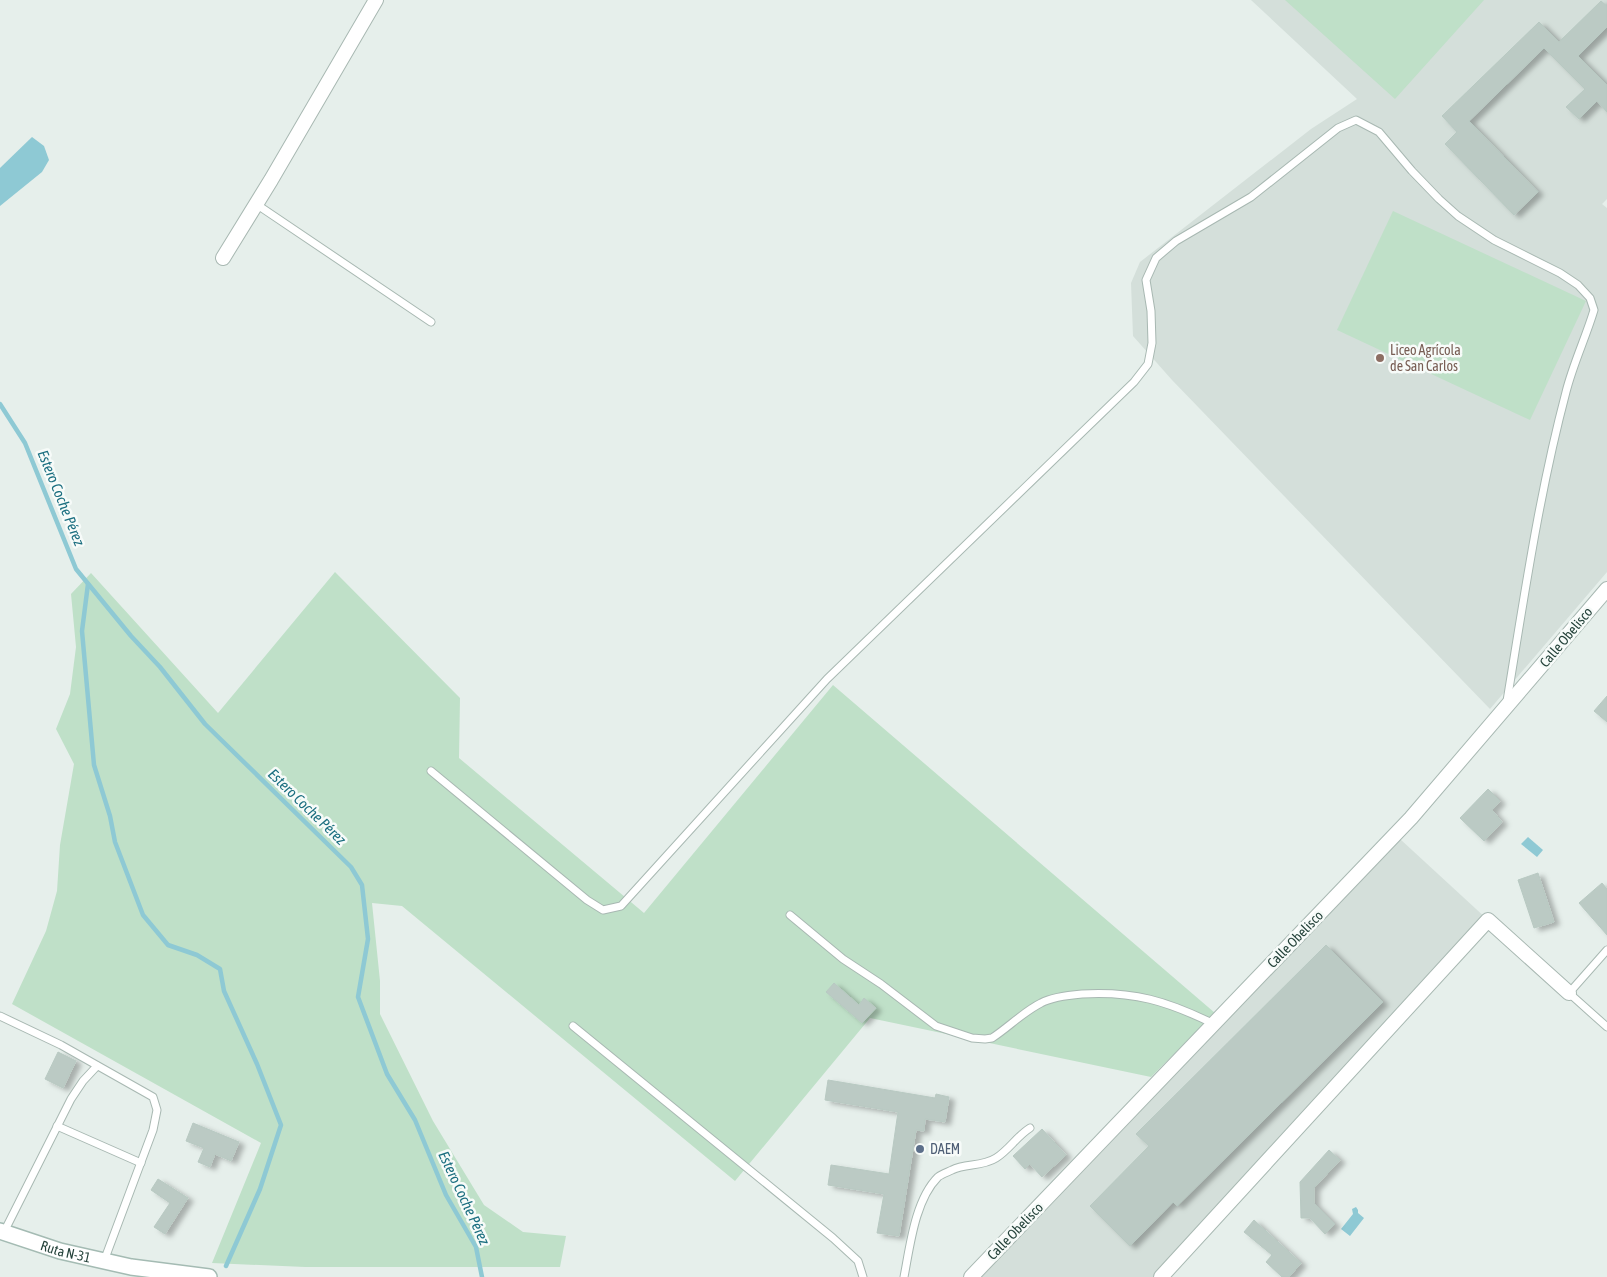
<svg xmlns="http://www.w3.org/2000/svg" width="1607" height="1277" font-family="'Asap Condensed',sans-serif">
	<defs>
		<filter id="shadow"><feDropShadow dx="5.5" dy="3" stdDeviation="2.5" flood-color="#0004"/></filter>
	</defs>
	<rect width="100%" height="100%" fill="#e6efeb"/>
	<g fill="#d4dfda">
		<polygon points="1251,0 1607,0 1607,199 1602,204 1607,208 1607,572 1490,709 1172,380 1133,336 1131,283 1140,262 1311,129 1357,99"/>
		<polygon points="1400,839 1488,920 1156,1277 978,1277"/>
	</g>
	<g fill="#bfe0c8">
		<polygon points="1285,0 1484,0 1395,99"/>
		<polygon points="1393,211 1586,301 1530,420 1337,330"/>
		<polygon points="335,572 460,698 459,758 644,913 833,685 1215,1013 1151,1077 870,1018 735,1181 402,906 372,903 380,981 380,1014 433,1121 484,1205 523,1232 566,1236 560,1267 305,1267 212,1263 261,1143 12,1004 46,931 57,891 60,845 74,764 56,729 70,694 76,647 71,594 91,573 218,713"/>
	</g>
	<g fill="#8ec9d4">
		<polygon points="32,137 44,146 49,160 42,172 0,206 0,168"/>
		<polygon points="1528,837 1543,850 1537,857 1521,844"/>
		<polygon points="1356,1207 1358,1210 1358,1213 1364,1218 1350,1236 1341,1229 1353,1214 1352,1209"/>
	</g>
	<g fill="none" stroke-linecap="round" stroke-linejoin="round">
		<g stroke="#8ec9d4" stroke-width="4.5">
			<polyline points="0,404 25,443 76,569 131,636 160,667 205,724 351,867 362,885 368,939 358,997 387,1074 415,1120 446,1195 476,1247 482,1277"/>
			<polyline points="88,584 82,631 94,765 110,816 115,842 143,915 168,945 197,955 220,969 224,991 257,1064 281,1125 260,1189 226,1266"/>
		</g>
	</g>
	<g fill="#bbcac4" stroke="#b8c9c2" filter="url(#shadow)">
		<polygon points="1601,1 1607,6 1607,27 1578,56 1607,85 1607,112 1597,101 1579,119 1566,107 1585,89 1544,48 1469,121 1538,192 1514,215 1445,144 1457,132 1442,116 1539,22 1559,42"/>
		<polygon points="1607,696 1607,722 1594,711"/>
		<polygon points="1488,789 1500,801 1492,810 1502,822 1484,841 1460,818"/>
		<polygon points="1538,873 1554,922 1534,928 1518,880"/>
		<polygon points="1602,883 1607,889 1607,935 1579,903"/>
		<polygon points="1326,945 1383,1002 1177,1206 1173,1202 1130,1246 1090,1206 1149,1146 1136,1134"/>
		<polygon points="834,983 859,1005 864,998 876,1008 862,1023 826,992"/>
		<polygon points="58,1052 76,1061 63,1088 45,1079"/>
		<polygon points="828,1080 935,1098 936,1094 949,1097 945,1122 925,1119 924,1131 916,1130 899,1236 877,1233 884,1194 828,1185 831,1165 889,1174 898,1112 825,1100"/>
		<polygon points="193,1123 239,1142 231,1161 215,1154 210,1167 198,1162 204,1148 186,1141"/>
		<polygon points="1042,1129 1066,1155 1042,1177 1030,1164 1025,1169 1013,1156"/>
		<polygon points="1329,1150 1340,1160 1314,1188 1314,1203 1335,1224 1325,1234 1310,1218 1301,1218 1300,1182"/>
		<polygon points="158,1179 188,1198 165,1234 154,1227 170,1203 151,1190"/>
		<polygon points="1254,1220 1301,1263 1289,1277 1282,1277 1266,1262 1272,1255 1244,1232"/>
	</g>
	<g fill="none" stroke-linecap="round" stroke-linejoin="round">
		<defs>
			<g id="service">
				<polyline points="256,204 431,322"/>
				<path d="M431,771L587,900L603,910L621,906L827,679L1134,382L1148,364L1152,343L1151,311L1146,280L1156,258L1176,241L1251,197L1338,128L1356,120L1379,132L1412,171L1439,199L1458,216L1494,240L1560,273L1578,285L1590,298L1594,310C1586,337 1573,364 1566,392C1539,494 1524,598 1507,701"/>
				<path d="M790,915L843,959L881,984L936,1026L972,1038L985,1039L992,1038C1009,1027 1023,1012 1041,1003C1052,997 1070,995 1082,994C1134,991 1167,1001 1214,1024"/>
				<polyline points="1607,950 1569,993 1607,1027"/>
				<polyline points="0,1016 61,1045 153,1097 157,1110 153,1130 104,1261"/>
				<polyline points="573,1026 833,1238 858,1261 863,1277"/>
				<polyline points="57,1126 141,1163"/>
				<polyline points="4,1232 71,1099 83,1081 97,1066"/>
				<path d="M904,1277C910,1246 915,1200 938,1177C942,1174 948,1172 952,1170C965,1163 982,1167 996,1158C1009,1150 1017,1136 1030,1128"/>
			</g>
			<g id="minor">
				<polyline points="223,258 271,180 376,0"/>
				<polyline points="971,1277 1411,818 1607,589"/>
				<polyline points="1161,1277 1488,920 1569,993"/>
			</g>
			<g id="secondary">
				<path id="s1" d="M0,1231L60,1251L131,1267L209,1277"/>
			</g>
		</defs>
		<use href="#service" stroke="#a8b8b2" stroke-width="9"/>
		<use href="#minor" stroke="#a8b8b2" stroke-width="16"/>
		<use href="#secondary" stroke="#a4bbb3" stroke-width="18"/>
		<use href="#service" stroke="#fff" stroke-width="7"/>
		<use href="#minor" stroke="#fff" stroke-width="14"/>
		<use href="#secondary" stroke="#fff" stroke-width="15"/>
	</g>
	<circle fill="#8d6e63" stroke="#f7fbf9" stroke-width="2" cx="1380" cy="358" r="5"/>
	<circle fill="#5c6f8a" stroke="#f7fbf9" stroke-width="2" cx="920" cy="1149" r="5"/>
	<g text-anchor="middle" stroke-width="5" stroke-linejoin="round" paint-order="stroke">
		<g font-size="14" fill="#785e54" stroke="#f7fbf9" text-anchor="start">
			<text x="1390" y="355">Liceo Agrícola<tspan x="1390" dy="16">de San Carlos</tspan></text>
		</g>
		<g font-size="14" fill="#24423a" stroke="#f7fbf9">
			<text transform="translate(1566 637) rotate(-50)" y="5">Calle Obelisco</text>
			<text transform="translate(1295 939) rotate(-46)" y="5">Calle Obelisco</text>
			<text transform="translate(1015 1231) rotate(-46)" y="5">Calle Obelisco</text>
			<text dy="5" stroke="none"><textPath href="#s1" startOffset="69">Ruta N-31</textPath></text>
		</g>
		<g font-size="14" fill="#4e5e75" stroke="#f7fbf9" text-anchor="start">
			<text x="930" y="1154">DAEM</text>
		</g>
		<g font-size="15" font-style="italic" fill="#1c6f80" stroke="#f7fbf9">
			<text transform="translate(61 498) rotate(68)" y="5">Estero Coche Pérez</text>
			<text transform="translate(307 807) rotate(44)" y="5">Estero Coche Pérez</text>
			<text transform="translate(464 1198) rotate(65)" y="5">Estero Coche Pérez</text>
		</g>
	</g>
</svg>
